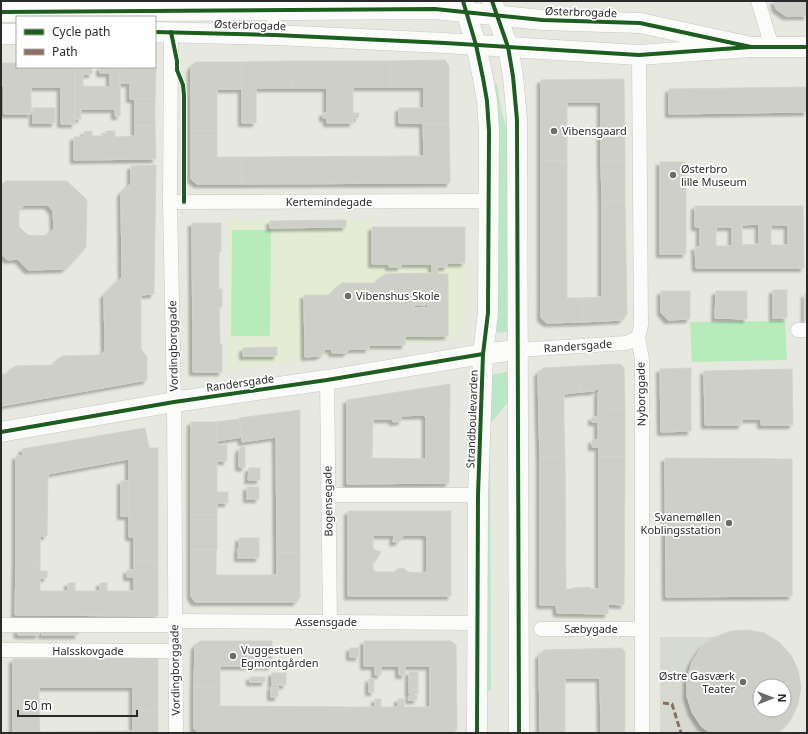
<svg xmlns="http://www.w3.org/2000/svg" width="808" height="734" font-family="'Noto Sans',sans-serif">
	<defs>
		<filter id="shadow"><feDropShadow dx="-3.5" dy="3.5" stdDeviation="1" flood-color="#0004"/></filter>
	</defs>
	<rect width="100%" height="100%" fill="#e7e9e0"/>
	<polygon fill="#e4edd4" points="228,220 372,220 372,227 465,227 467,310 462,332 457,337 229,370"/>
	<g fill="#bae8c6">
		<polygon points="493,84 497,84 501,110 508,133 509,331 501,333 494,331"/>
		<polygon points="508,372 509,401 490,424 491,691 485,690 488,375"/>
	</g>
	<g fill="#b7ecba">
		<polygon points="232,230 271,230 270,336 231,336"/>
		<polygon points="785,321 787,360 692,362 690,322"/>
	</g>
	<polygon fill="#d7dad0" points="660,637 715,637 701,648 692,662 687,678 687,696 692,712 701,726 710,733 660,733"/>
	<g fill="#cecfc9" stroke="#d2d4cc" fill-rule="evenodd" filter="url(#shadow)">
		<polygon points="774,1 807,1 807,16 786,16 776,9"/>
		<polygon points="445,60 449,66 449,124 399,123 399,108 424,108 424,87 390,87 390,61"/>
		<polygon points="292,61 390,61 390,87 353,87 353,113 359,113 358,118 353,118 353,123 327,123 327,118 323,118 323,113 327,113 327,88 292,88"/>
		<polygon points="292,61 292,88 256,88 256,123 242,123 242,62"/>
		<polygon points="196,62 242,62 242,89 217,89 217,131 191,131 191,67"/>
		<polygon points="1,63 17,63 17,67 75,67 75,124 61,124 61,87 31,87 31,114 4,114 4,86 1,86"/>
		<polygon points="75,67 92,67 92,74 83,74 83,86 110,87 110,73 100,73 100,67 120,67 120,116 115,116 115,109 81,109 81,119 75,119"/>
		<polygon points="120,67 154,67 156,68 155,99 130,99 130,83 120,83"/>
		<polygon points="624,79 625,162 601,162 601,102 567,102 567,161 541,161 541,80"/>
		<polygon points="807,87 807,112 669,114 669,89"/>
		<rect x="135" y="99" width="20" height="27"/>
		<rect x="33" y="108" width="22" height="15"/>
		<polygon points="423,124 449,124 450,183 242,184 242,157 424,156"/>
		<polygon points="135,126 155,126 156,159 74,160 74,137 84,137 84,132 92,131 92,136 106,136 106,131 115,131 115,137 135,136"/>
		<polygon points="191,131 217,131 217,157 242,157 242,184 197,184 191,179"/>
		<polygon points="541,161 567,161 567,298 582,298 582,322 547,323 541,318"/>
		<polygon points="601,162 625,162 625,202 602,202"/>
		<rect x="660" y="162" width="26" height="92"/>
		<polygon points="156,165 154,294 141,295 141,349 147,357 147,380 1,406 1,374 7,374 15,366 53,365 62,356 100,355 105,351 104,295 122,277 121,193 131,183 131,166"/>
		<path d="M6,181H67L87,200L86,247L65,269L28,270L18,259L8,260L1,254V186ZM24,205H48L53,211L54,228L47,236L28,235L19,227V211Z"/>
		<polygon points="602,202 625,202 627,314 622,320 582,322 582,298 602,297"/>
		<path d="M695,206H803L804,268H696L695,247H700V227H695ZM759,224V244L742,245V225ZM771,225H788V245H771ZM716,227H732V246H716Z"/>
		<polygon points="346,220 346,227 270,228 270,221"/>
		<polygon points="192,223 221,223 221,252 219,252 219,289 222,289 222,307 219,307 220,344 222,344 222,372 193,372"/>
		<path d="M372,227H465V263H447V267H437L438,274H448V336H405V345H369V349H350L346,353H332V349H324V353L320,356L305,357L304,295H333V292L342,283H375L385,274L432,273V264H401V267H389V264H372ZM415,293H428V308H414V298H415V305H426V294H415Z"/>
		<rect x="773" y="290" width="14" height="28"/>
		<polygon points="661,291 690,291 690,319 668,320 661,312"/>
		<polygon points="716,291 747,291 747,319 715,318"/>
		<rect x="805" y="294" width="2" height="25"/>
		<polygon points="277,347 277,356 243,356 243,348"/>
		<polygon points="620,364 624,368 625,409 598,408 598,393 600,390 596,389 595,391 580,392 580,366"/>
		<polygon points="580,366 580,392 564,394 564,421 539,422 538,373 543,368"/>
		<polygon points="691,368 691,431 661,432 660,369"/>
		<polygon points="792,369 793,425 761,425 761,419 742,419 742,425 705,425 704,371"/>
		<path d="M450,384L449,483L347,484V400ZM423,415L426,417V459L372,458L373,419H392L393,422L402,421L401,416Z"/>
		<polygon points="598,408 625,409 625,457 599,457 599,447 592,447 592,440 598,440 598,422 592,422 592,417 598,417"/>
		<polygon points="300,410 300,553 277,553 276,437 242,442 239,418"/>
		<polygon points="239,419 242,437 217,441 216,422"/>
		<polygon points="564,421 565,458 540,458 539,422"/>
		<polygon points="191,422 216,422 217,445 227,445 227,461 217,461 217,492 228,492 228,503 217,503 217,515 191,515"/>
		<polygon points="145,428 149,448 158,448 158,562 134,562 134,537 129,537 129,459 48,474 47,536 40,536 40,562 16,561 16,456 23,456 22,449"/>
		<polygon points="241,447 245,447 245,468 239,467 239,450"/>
		<polygon points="599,457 625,457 624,605 608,604 608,614 557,613 556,605 540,605 540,458 565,458 566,589 572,589 573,588 590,587 590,589 599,589"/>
		<polygon points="665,458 792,459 792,596 666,597"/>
		<polygon points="249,468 260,468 260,480 248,480"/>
		<rect x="121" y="481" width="8" height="35"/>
		<rect x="247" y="487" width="12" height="12"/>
		<path d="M348,511H451V596H348ZM373,535H394L393,542H398L404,535H424L427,537V570L424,573L408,572L404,568L397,569L395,572H376L373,569V560L377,558L381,552L373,549Z"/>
		<rect x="191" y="515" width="26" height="35"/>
		<rect x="239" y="538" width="20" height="11"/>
		<rect x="238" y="549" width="21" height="9"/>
		<polygon points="191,550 216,550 216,575 277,575 277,553 300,553 300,597 296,602 195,602 191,596"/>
		<polygon points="16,561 40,562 40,571 47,571 47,578 40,578 40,591 68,591 68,583 75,583 75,591 100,591 100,583 107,583 107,591 134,591 134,577 127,577 127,570 134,570 134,562 158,562 158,616 15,615"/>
		<polygon points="17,630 39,630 39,635 18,635"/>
		<rect x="42" y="630" width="36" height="5"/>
		<path d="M748,630L764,633L779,642L791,655L798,670L801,687L798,704L791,719L777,733H710L701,726L692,712L687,696V678L692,662L701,648L715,637L731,631ZM760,686H784V710H760Z"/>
		<polygon points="200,641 272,641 272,666 220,666 220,687 194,687 195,646"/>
		<polygon points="364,641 451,641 456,645 457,729 453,733 363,733 362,707 375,707 375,699 381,699 381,707 398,707 398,699 404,699 404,707 430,707 430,666 405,666 405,675 399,675 399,666 381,666 381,675 375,675 375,666 364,666"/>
		<rect x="350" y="648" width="9" height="9"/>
		<polygon points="622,648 625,652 625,733 601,733 600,678 565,678 565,733 540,733 539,656 544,650"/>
		<polygon points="158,658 158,711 133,711 133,687 39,687 39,711 13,711 13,659"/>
		<rect x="409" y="672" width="9" height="5"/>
		<rect x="272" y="673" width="14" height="12"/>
		<rect x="250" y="677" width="15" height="5"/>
		<polygon points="409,678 412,678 412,690 418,690 418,694 409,694"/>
		<rect x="412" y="678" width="6" height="12"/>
		<rect x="369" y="679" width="5" height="7"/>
		<rect x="369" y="686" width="5" height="6"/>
		<polygon points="194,687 220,687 220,706 362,707 363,733 199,733 194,729"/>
		<rect x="271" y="687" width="7" height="10"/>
		<rect x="409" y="696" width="8" height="4"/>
		<polygon points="13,711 39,711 40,732 133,731 133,711 158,711 158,733 13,733"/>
	</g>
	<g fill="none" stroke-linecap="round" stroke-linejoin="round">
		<defs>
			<g id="street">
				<polyline points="272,1 275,35"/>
				<polyline points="758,1 772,47"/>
				<polyline points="171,32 170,202 174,402 176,733"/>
				<polyline points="639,55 641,325 638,338 642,359 642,733"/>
				<polyline points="170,202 488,201"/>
				<polyline points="798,330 807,330"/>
				<polyline points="518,350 626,343 638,338"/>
				<polyline points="327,380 330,622"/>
				<polyline points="328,495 478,495"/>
				<polyline points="174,621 478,623"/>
				<polyline points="1,625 174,625"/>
				<polyline points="541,629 641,629"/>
				<polyline points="1,650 175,651"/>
			</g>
			<g id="secondary">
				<polyline points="463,1 476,45 483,78 487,101 489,131 488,313 483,354 478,495 477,733"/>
				<polyline points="492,1 508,47 513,76 517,120 519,733"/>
				<polyline points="1,12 435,9 542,20 640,23 751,47"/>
				<polyline points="155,32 275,35 445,43 639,55 751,47 807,47"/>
				<polyline points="1,34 17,34"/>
				<polyline points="1,432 174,402 327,380 483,354 518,350"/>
			</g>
		</defs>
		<use href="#street" stroke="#c7c6c6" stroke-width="15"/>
		<use href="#secondary" stroke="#c7c6c6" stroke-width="21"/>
		<use href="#street" stroke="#fbfcfa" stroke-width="14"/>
		<use href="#secondary" stroke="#fbfcfa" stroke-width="20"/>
		<polyline stroke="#8d6e63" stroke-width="3" stroke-dasharray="6 3" stroke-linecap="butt" points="663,703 672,704 681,733"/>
		<defs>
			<g id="cycleway">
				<polyline points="463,1 476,45 483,78 487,101 489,131 488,313 483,354 478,495 477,733"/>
				<polyline points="492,1 508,47 513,76 517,120 519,733"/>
				<polyline points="1,12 435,9 542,20 640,23 751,47"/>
				<polyline points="155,32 275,35 445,43 639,55 751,47 807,47"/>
				<polyline points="171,32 177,61 177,70 183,85 184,95 184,202"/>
				<polyline points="1,432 174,402 327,380 483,354"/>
			</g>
		</defs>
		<use href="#cycleway" stroke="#fff" stroke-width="6"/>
		<use href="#cycleway" stroke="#1b5e20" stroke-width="4"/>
	</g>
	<g fill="#6c6d6a" stroke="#fff" stroke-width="1.5">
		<circle cx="554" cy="131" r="4"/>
		<circle cx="673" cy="175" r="4"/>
		<circle cx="348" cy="296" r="4"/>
		<circle cx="729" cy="523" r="4"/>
		<circle cx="233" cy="656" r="4"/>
		<circle cx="743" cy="682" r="4"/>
	</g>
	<g text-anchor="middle" stroke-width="3.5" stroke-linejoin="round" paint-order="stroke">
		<g font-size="11" fill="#2a2a2a" stroke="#fff">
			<text transform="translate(581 12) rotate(2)" y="4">Østerbrogade</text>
			<text transform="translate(250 25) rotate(2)" y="4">Østerbrogade</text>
			<text x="329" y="206">Kertemindegade</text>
			<text transform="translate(173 346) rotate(-91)" y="4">Vordingborggade</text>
			<text transform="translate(578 346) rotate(-4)" y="4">Randersgade</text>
			<text transform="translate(240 383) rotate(-8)" y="4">Randersgade</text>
			<text transform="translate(641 394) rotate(-91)" y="4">Nyborggade</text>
			<text transform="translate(472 419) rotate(-88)" y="4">Strandboulevarden</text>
			<text transform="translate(328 501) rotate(-91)" y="4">Bogensegade</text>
			<text x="326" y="626">Assensgade</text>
			<text x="591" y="633">Sæbygade</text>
			<text x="88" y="655">Halsskovgade</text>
			<text transform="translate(175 670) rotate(-91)" y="4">Vordingborggade</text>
		</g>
		<g font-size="11" fill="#2a2a2a" stroke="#fff" text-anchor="start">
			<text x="562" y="135">Vibensgaard</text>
			<text x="681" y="173">Østerbro<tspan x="681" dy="13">lille Museum</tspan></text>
			<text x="356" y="300">Vibenshus Skole</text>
			<text x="721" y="521" text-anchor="end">Svanemøllen<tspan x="721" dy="13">Koblingsstation</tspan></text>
			<text x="241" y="654">Vuggestuen<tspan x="241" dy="13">Egmontgården</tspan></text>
			<text x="735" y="680" text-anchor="end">Østre Gasværk<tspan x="735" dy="13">Teater</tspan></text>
		</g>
	</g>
	<rect width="808" height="734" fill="none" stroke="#2a2a2a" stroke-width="4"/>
	<rect x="16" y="16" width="140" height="52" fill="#ffffff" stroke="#aaaaaa"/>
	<rect x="24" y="29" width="20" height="6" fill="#1b5e20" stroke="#aaaaaa"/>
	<text x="52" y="36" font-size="12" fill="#2a2a2a">Cycle path</text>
	<rect x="24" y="49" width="20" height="6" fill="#8d6e63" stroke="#aaaaaa"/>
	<text x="52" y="56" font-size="12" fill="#2a2a2a">Path</text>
	<g transform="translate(772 698) rotate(90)"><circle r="19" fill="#ffffff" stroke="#aaaaaa"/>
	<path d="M0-3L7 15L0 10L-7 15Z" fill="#6c6d6a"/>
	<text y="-6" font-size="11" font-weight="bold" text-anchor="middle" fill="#2a2a2a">N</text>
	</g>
	<path d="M18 710v6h119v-6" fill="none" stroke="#2a2a2a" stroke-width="2"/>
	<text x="24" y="710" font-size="12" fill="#2a2a2a" stroke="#ffffff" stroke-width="3" paint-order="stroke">50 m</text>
</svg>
